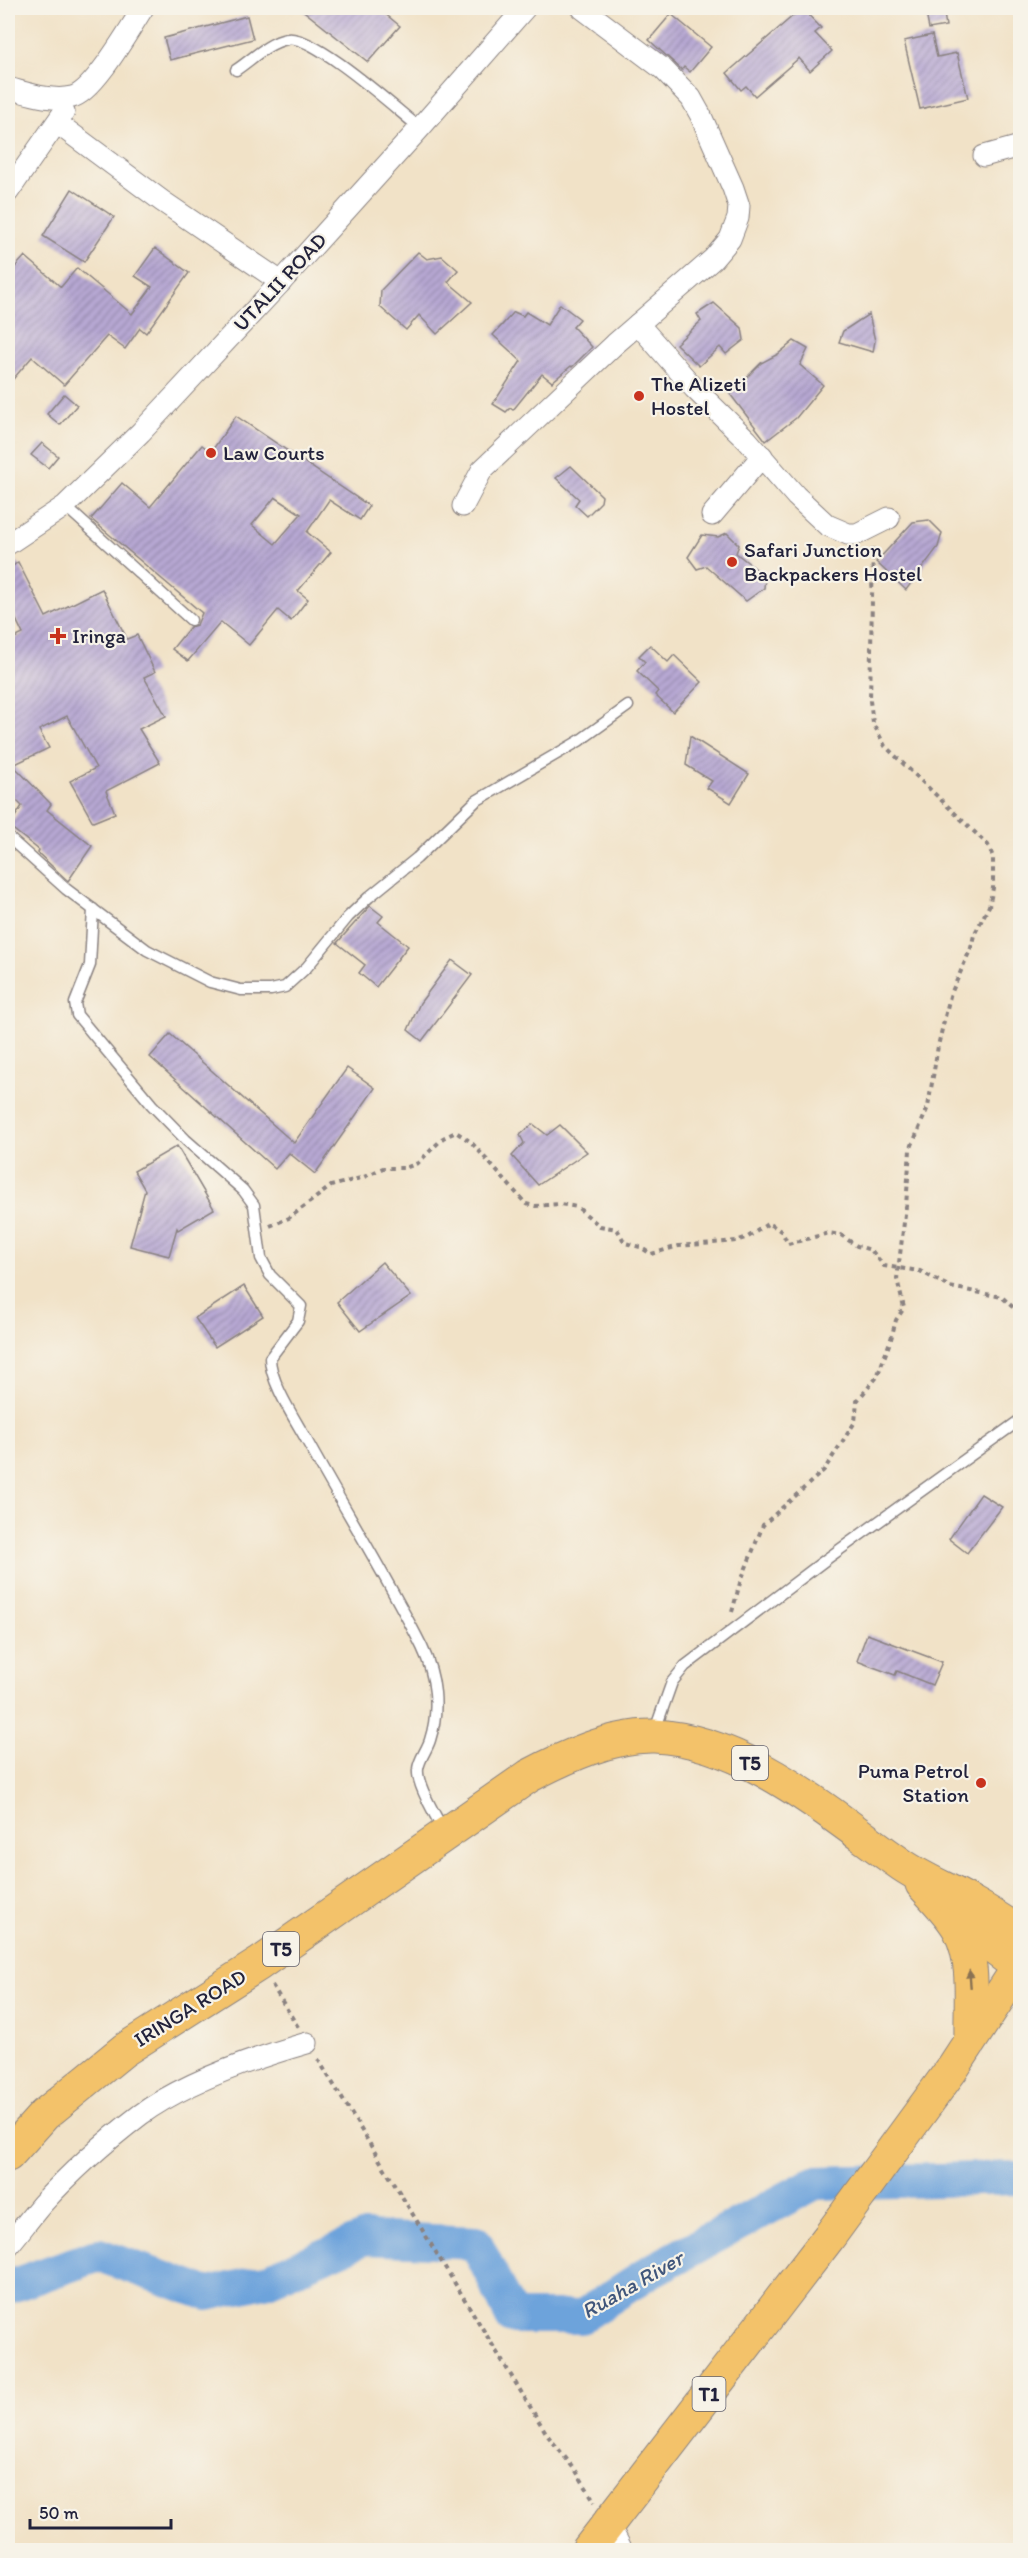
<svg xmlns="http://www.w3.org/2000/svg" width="1028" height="2558" font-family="Itim,sans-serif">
	<defs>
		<pattern id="building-hatch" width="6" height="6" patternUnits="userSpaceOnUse" patternTransform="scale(1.5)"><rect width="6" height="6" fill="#b7a8d3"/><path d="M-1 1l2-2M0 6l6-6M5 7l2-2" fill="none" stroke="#9488ac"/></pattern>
	</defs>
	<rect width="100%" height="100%" fill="#f7f3e8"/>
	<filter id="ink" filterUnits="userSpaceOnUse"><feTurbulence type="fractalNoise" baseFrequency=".0167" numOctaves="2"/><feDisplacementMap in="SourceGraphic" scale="12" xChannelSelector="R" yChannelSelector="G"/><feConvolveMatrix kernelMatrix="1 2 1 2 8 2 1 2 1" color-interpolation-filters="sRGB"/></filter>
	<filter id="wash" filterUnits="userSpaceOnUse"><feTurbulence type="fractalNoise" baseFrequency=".008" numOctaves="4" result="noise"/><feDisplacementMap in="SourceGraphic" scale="24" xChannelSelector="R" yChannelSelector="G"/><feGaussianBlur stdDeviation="1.35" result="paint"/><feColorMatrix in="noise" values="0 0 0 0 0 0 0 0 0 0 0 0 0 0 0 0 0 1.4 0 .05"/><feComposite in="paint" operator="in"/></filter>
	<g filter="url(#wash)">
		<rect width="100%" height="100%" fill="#f1e2c7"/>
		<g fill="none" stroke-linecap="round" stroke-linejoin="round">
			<polyline stroke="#6da3db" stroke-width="34" points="8,2287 99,2255 208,2294 265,2281 365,2238 476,2243 512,2317 581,2317 651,2271 815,2183 1020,2178"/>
		</g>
		<g id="blocks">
			<g fill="url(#building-hatch)" fill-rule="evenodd">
				<polygon points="300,8 378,8 400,26 368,62"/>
				<polygon points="802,8 821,28 815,33 832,51 810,71 799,58 755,96 746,86 741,90 727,73"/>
				<polygon points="925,8 943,8 946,26 929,29"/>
				<polygon points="671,14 711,47 690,72 684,67 682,70 649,40"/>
				<polygon points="247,16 253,39 170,60 164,38"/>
				<polygon points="932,35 937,57 957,53 968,98 920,109 904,41"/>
				<polygon points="72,189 114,217 84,262 43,236"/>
				<polygon points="155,248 189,273 146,333 140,328 125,349 107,336 64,385 32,357 8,385 8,275 25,256 61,287 77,268 132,314 152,287 135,276"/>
				<polygon points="418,252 427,259 442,256 458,270 448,282 472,302 437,334 419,315 406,330 380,307 381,290"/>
				<polygon points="714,303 742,328 744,340 726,354 720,347 699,366 676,344 701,321 697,314"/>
				<polygon points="560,304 580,319 573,327 592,347 572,367 571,366 552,382 542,374 513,410 510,408 506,412 493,404 521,361 493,335 514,312 523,316 526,312 547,325"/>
				<polygon points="869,314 875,341 873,352 839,342 843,331"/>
				<polygon points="794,341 808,349 800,365 823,385 796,418 766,441 730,394 761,363 778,354"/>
				<polygon points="64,394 77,405 60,425 47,414"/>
				<path d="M236,416L369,506L360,520L329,500L307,532L331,552L298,591L308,599L291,621L278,610L249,645L221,622L188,661L172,649L190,627L197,625L202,613L91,519L122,483L150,507L202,445L211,452ZM275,497L301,514L275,544L252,525Z"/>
				<polygon points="42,443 58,456 48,468 31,455"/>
				<polygon points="571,466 602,496 601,502 587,516 575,505 579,499 556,478"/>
				<polygon points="929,520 942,533 938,547 906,590 876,562 913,522"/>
				<polygon points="727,533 739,545 736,553 765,576 764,588 746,601 706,566 697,569 688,557 702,535 718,537"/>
				<polygon points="18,562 46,617 102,589 127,639 137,635 155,672 144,677 166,716 139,729 160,763 106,791 115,813 93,822 70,781 96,768 67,716 39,730 49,748 13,765 51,804 47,810 92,846 68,881 38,853 39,850 9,826 22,806 8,792 8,641 23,634 8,603 8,570"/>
				<polygon points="650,645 668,662 674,655 702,682 673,712 655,695 658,691 637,671 645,662 639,656"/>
				<polygon points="690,736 749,774 731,803 707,788 712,781 686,765"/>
				<polygon points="370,906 383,916 378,922 408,946 376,987 359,973 365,965 337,943"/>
				<polygon points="452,960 472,975 422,1041 408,1030 420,1003"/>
				<polygon points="170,1034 294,1143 347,1068 375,1088 315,1174 289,1153 275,1169 150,1057"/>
				<polygon points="533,1124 547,1135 560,1125 587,1152 538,1185 512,1156 524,1143 520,1135"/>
				<polygon points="177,1146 214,1209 178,1230 177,1228 169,1256 130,1246 145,1190 134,1171"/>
				<polygon points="382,1262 411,1296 360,1331 337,1302"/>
				<polygon points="244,1286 263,1316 215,1347 195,1318"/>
				<polygon points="981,1494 1002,1507 967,1553 949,1539"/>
				<polygon points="867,1634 942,1662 932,1685 897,1671 895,1675 857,1661"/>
			</g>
		</g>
	</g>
	<g filter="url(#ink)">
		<use href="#blocks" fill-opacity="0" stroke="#8a8281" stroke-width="1.5"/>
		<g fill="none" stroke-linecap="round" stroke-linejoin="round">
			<defs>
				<g id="lane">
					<path d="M236,70C251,60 269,42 287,39C313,33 397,110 420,128"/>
					<polyline points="65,506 191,620"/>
					<polyline points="8,837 66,889 147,950 210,982 241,990 271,990 285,987 307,967 348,917 369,897 417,858 476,801 579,741 628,706"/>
					<path d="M93,909L90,965L75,1003L77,1015L152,1105L186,1140L243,1190L254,1205L261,1258L270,1275L301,1306L298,1321L270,1358C270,1382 295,1419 307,1441C345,1510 387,1577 422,1647C436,1676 440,1709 430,1740C427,1750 419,1759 418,1769C416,1785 437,1817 444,1832"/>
					<polyline points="654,1733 672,1682 685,1666 828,1558 1020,1420"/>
				</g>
				<g id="street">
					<path d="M8,88C27,93 52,102 72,97C94,92 130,28 143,8"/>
					<polyline points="57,123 162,201 281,282"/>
					<polyline points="984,156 1020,146"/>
					<polyline points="8,192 64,112"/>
					<polyline points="638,324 694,388 747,440 796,496 827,525 848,534 857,534 889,518"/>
					<polyline points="463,506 482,470 615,344 713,259 730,239 738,218 739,206 733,188 701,116 691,98 663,69 582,8"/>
					<polyline points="712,515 762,456"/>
					<polyline points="8,544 65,506 141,432 281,282 420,128 525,8"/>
					<path d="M8,2246C19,2233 30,2218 42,2204C71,2172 106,2141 140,2115C185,2082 255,2058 307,2043"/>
					<polyline points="609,2525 622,2550"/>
				</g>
				<g id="highway">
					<path d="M922,1884C935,1899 951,1914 960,1931C976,1964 970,2002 971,2037"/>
					<polyline points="953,1918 1019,1967"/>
					<path d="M8,2155L44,2115L124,2050L259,1964L529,1776C565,1757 612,1735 654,1736C746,1740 829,1814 902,1865C924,1880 950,1890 974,1904C990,1913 1005,1923 1020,1933"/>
					<polyline points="588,2550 829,2237 952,2069 1020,1965"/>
				</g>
			</defs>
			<use href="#lane" stroke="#8a8281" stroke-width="13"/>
			<use href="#street" stroke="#8a8281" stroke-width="23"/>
			<use href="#highway" stroke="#8a8281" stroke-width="35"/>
			<g stroke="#8a8281" stroke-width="4" stroke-dasharray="4.5 4.5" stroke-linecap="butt">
				<polyline points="270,1226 289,1218 331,1186 364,1177 383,1168 405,1168 418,1163 443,1138 456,1132 471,1142 526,1204 535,1206 560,1204 577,1207 600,1226 617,1229 625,1243 640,1247 651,1254 679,1246 736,1241 748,1237 769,1223 782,1232 788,1244 829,1233 841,1235 857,1246 871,1250 884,1266 920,1271 950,1287 1002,1297 1020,1314"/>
				<polyline points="732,1612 740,1583 763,1525 824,1470 855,1422 857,1401 877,1377 891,1339 896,1320 904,1308 897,1279 906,1206 910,1150 928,1107 938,1046 950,996 971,948 974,935 989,906 993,888 993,857 988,845 885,746 873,723 870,701 873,547"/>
				<polyline points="272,1985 298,2027"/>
				<polyline points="318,2059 548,2436 576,2471 595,2502"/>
			</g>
			<use href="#lane" stroke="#fff" stroke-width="10"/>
			<use href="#street" stroke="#fff" stroke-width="21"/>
			<use href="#highway" stroke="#f3c26a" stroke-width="33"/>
		</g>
		<defs><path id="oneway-solid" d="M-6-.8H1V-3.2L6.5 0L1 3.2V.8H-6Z" transform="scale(1.5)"/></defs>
		<use fill="#8a7252" href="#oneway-solid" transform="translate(970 1979) rotate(-95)"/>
	</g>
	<g fill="#c8321e" stroke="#f7f3e8" stroke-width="2">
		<circle cx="639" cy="396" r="6"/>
		<circle cx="211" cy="453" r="6"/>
		<circle cx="732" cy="562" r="6"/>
		<path d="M55 627h6v6h6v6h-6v6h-6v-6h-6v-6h6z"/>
		<circle cx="981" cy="1783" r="6"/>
	</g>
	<g text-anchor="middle" stroke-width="4.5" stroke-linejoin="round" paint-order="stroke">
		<g fill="#f7f3e8" stroke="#62616f" stroke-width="1.5">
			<rect x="732" y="1746" width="36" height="34" rx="4.5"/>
			<rect x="263" y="1932" width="36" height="34" rx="4.5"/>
			<rect x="692.5" y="2377" width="33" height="34" rx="4.5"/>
		</g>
		<g font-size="20" font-weight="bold" fill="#22223b">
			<text x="750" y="1770">T5</text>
			<text x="281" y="1956">T5</text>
			<text x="709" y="2401">T1</text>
		</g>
		<g font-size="21" fill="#22223b" stroke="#f7f3e8">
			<text transform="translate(280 282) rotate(-47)" y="7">UTALII ROAD</text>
			<text transform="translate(190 2008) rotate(-32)" y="7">IRINGA ROAD</text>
		</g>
		<g font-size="21" fill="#22223b" stroke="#f7f3e8" text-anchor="start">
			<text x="651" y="391">The Alizeti<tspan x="651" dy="24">Hostel</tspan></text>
			<text x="223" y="460">Law Courts</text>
			<text x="744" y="557">Safari Junction<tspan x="744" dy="24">Backpackers Hostel</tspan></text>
			<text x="72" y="643">Iringa</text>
			<text x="969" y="1778" text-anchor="end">Puma Petrol<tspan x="969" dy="24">Station</tspan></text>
		</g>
		<g font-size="22" font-style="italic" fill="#40567b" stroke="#f7f3e8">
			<text transform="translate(632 2284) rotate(-30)" y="8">Ruaha River</text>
		</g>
	</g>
	<rect width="1028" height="2558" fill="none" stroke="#f7f3e8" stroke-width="30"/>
	<path d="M30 2519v9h141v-9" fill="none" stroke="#22223b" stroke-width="3"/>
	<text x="39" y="2519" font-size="18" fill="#22223b" stroke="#f7f3e8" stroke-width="4.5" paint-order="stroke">50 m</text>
</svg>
